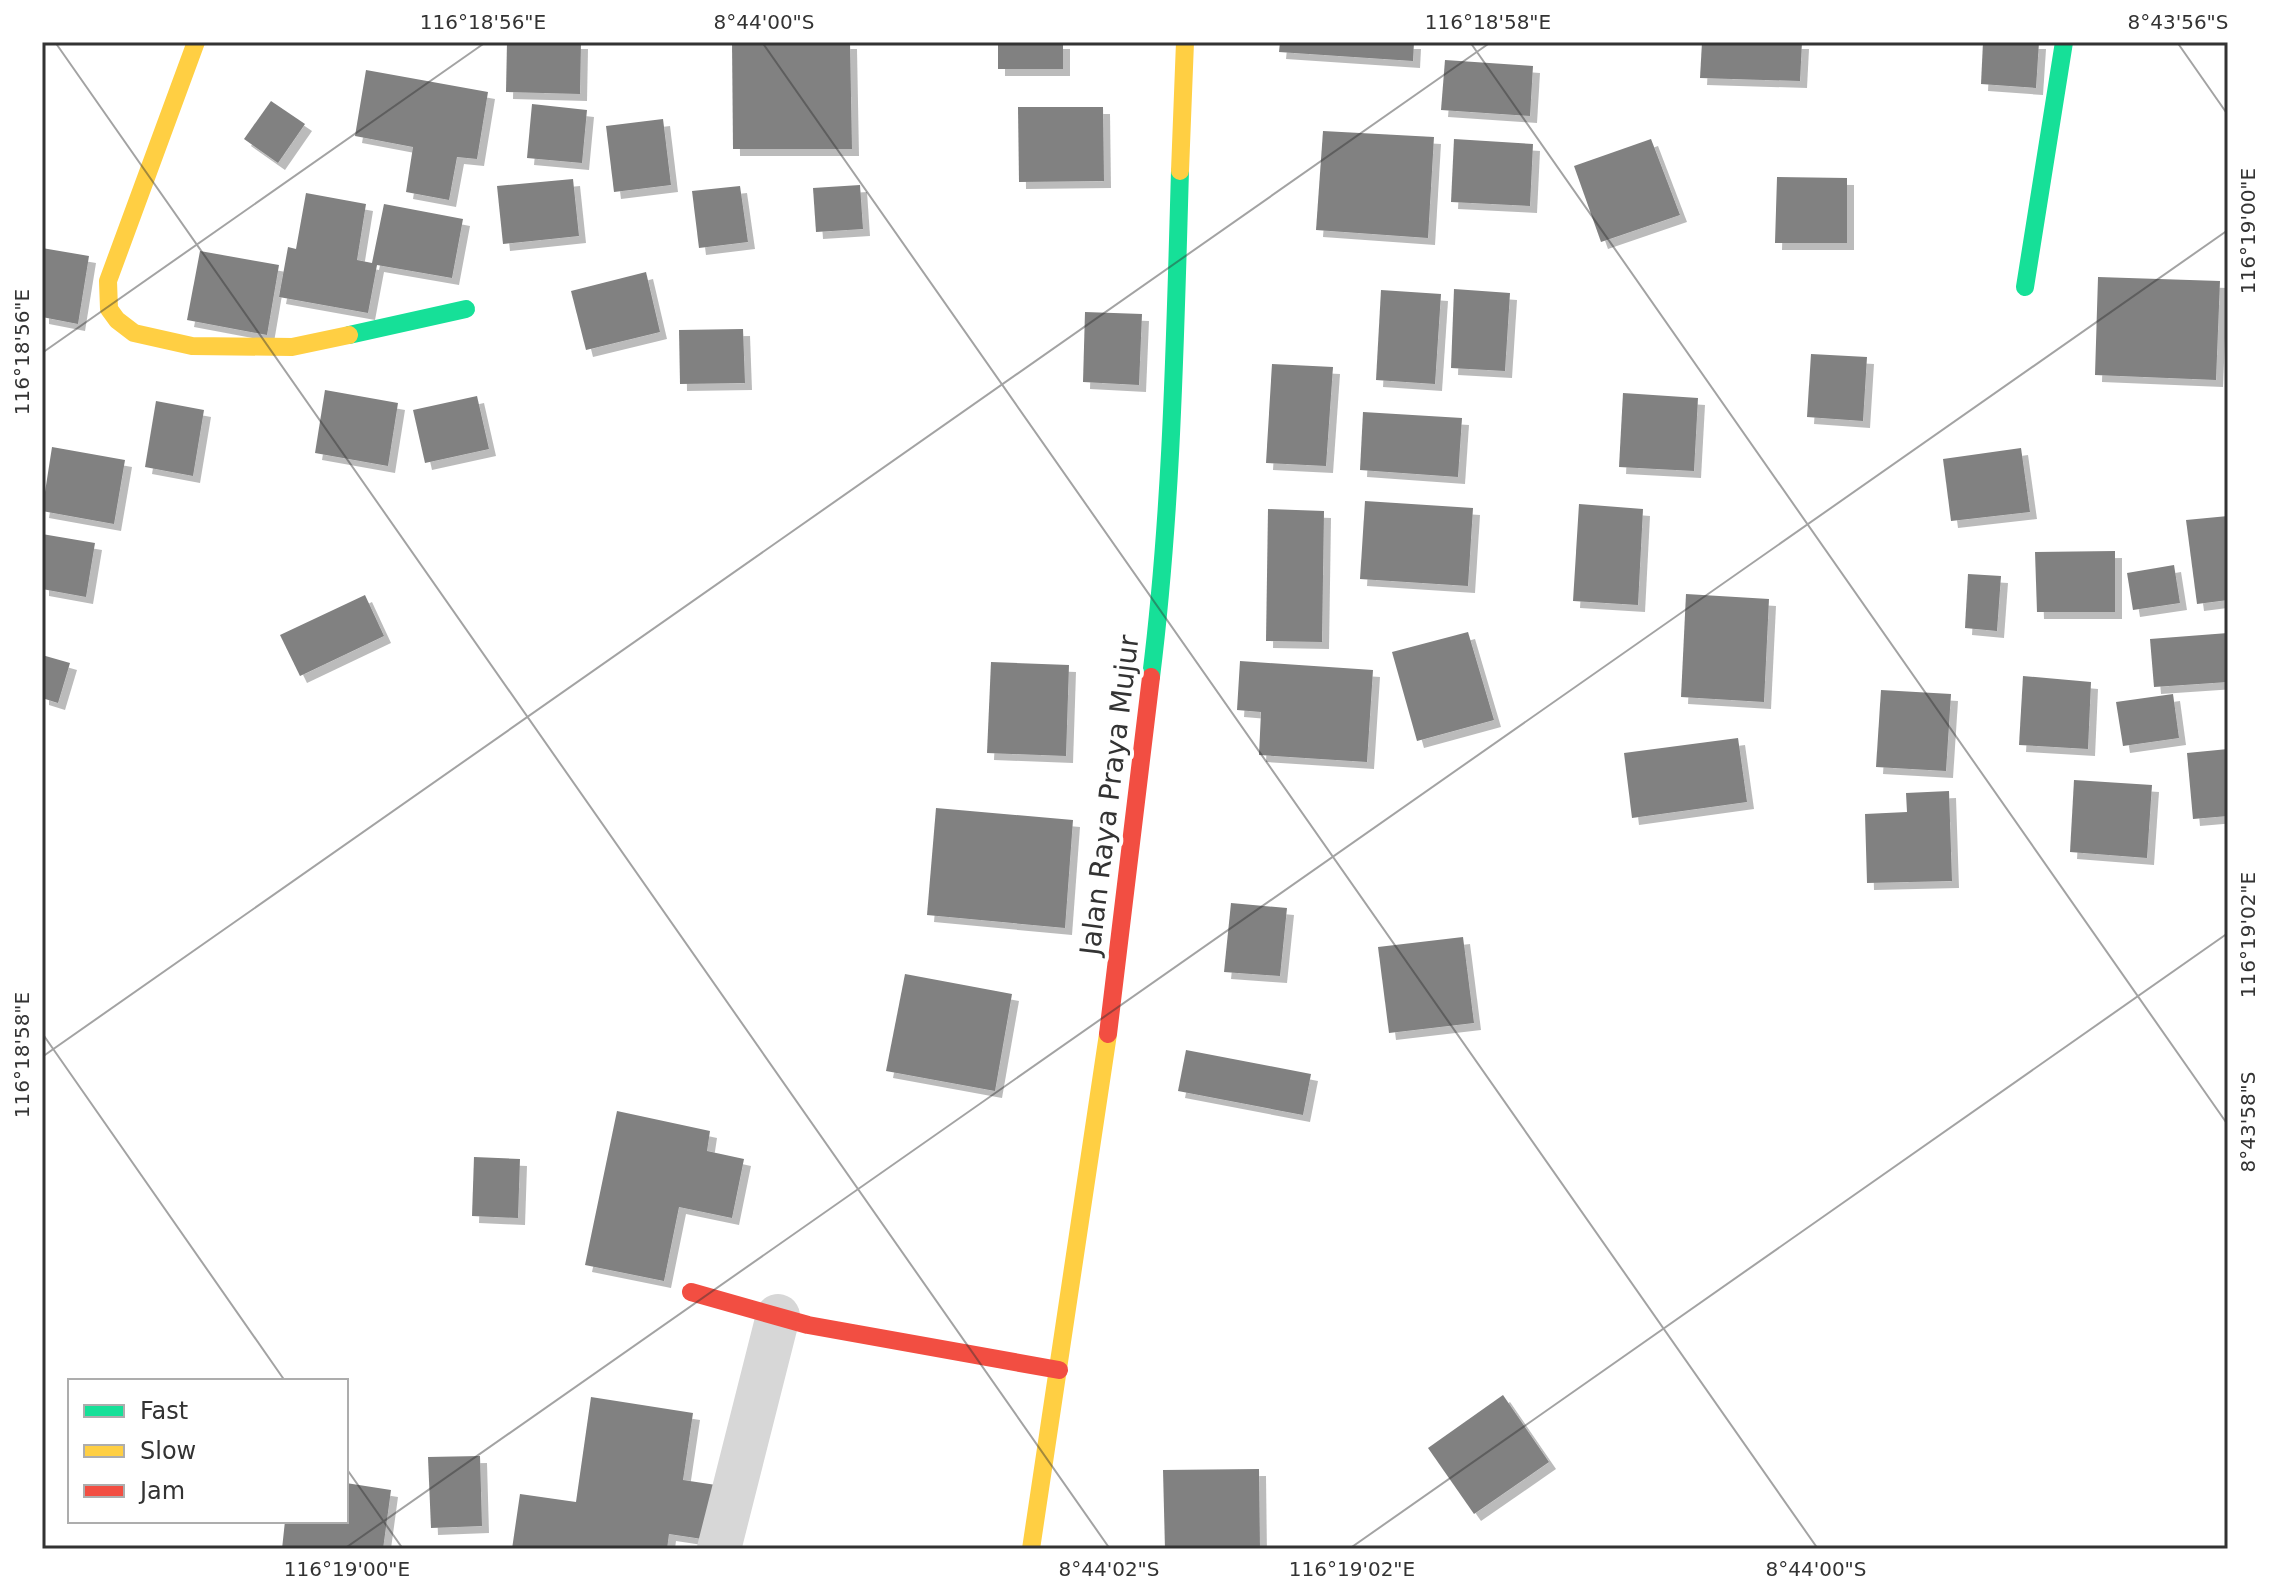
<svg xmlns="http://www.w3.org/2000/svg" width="2270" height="1591" font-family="'DejaVu Sans',sans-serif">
	<defs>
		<filter id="shadow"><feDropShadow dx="7" dy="7" stdDeviation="0" flood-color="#0004"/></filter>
	</defs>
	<rect width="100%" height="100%" fill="#fff"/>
	<g fill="#818181" filter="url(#shadow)">
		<polygon points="507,42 581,42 580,94 506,92"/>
		<polygon points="732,42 850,42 852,149 733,149"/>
		<rect x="998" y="42" width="65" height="27"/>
		<polygon points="1280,42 1414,42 1413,61 1279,52"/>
		<polygon points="1702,42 1802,42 1800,81 1700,78"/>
		<polygon points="1983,42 2039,42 2036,88 1981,84"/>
		<polygon points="1445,60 1533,66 1530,116 1441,110"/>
		<polygon points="366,70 488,92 477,159 457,157 449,200 406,192 413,147 355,136"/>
		<polygon points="271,101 305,124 278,163 244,139"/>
		<polygon points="532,104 587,110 582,163 527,158"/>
		<polygon points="1018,107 1103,107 1104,181 1019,182"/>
		<polygon points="663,119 671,185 614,192 606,126"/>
		<polygon points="1323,131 1434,137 1428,238 1316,230"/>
		<polygon points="1454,139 1533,144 1530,206 1451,202"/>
		<polygon points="1651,139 1680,215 1601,242 1574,166"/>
		<polygon points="1777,177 1847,178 1847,243 1775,243"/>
		<polygon points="573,179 579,236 503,244 497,186"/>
		<polygon points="860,185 863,229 816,232 813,188"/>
		<polygon points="740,186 748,242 699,248 692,191"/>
		<polygon points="306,193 366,204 357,260 372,263 384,204 463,219 452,278 377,265 368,313 279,297 288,247 296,249"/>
		<polygon points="42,248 89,256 78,324 42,317"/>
		<polygon points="200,251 279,265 267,335 187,320"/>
		<polygon points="646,272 660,332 586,350 571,291"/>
		<polygon points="2098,277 2220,281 2216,380 2095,375"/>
		<polygon points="1454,289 1510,293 1505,371 1451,368"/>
		<polygon points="1381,290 1441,294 1435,384 1376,380"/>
		<polygon points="1085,312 1142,314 1139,385 1083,382"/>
		<polygon points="743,329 745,383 680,384 679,330"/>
		<polygon points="1811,354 1867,357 1863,421 1807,417"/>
		<polygon points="1272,364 1333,367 1326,466 1266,463"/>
		<polygon points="325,390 398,403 388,466 315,453"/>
		<polygon points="1623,393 1698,398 1694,471 1619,467"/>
		<polygon points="477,396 489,449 425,463 413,410"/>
		<polygon points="156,401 204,410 193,476 145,467"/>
		<polygon points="1363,412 1462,418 1458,477 1360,470"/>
		<polygon points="52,447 125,460 114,524 42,511"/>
		<polygon points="2021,448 2030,512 1951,521 1943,459"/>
		<polygon points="1365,501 1473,508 1468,586 1360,579"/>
		<polygon points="1579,504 1643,509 1638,605 1573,601"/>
		<polygon points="1268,509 1324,511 1322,642 1266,641"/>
		<polygon points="2228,516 2228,600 2197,604 2186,520"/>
		<polygon points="42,534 95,543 86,597 42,589"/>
		<polygon points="2115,551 2115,612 2037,612 2035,552"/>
		<polygon points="2174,565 2180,603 2133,610 2127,573"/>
		<polygon points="1968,574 2001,576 1997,631 1965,628"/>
		<polygon points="1686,594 1769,599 1764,702 1681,697"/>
		<polygon points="365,595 384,636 300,676 280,635"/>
		<polygon points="1468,632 1494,720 1417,741 1392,652"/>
		<polygon points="2228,633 2228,682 2154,687 2150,639"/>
		<polygon points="42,655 70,663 58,703 42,698"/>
		<polygon points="1240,661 1373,670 1367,762 1259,755 1261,712 1237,710"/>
		<polygon points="991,662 1069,665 1066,756 987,753"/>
		<polygon points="2023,676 2091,682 2088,749 2019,745"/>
		<polygon points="1881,690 1951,694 1946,771 1876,767"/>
		<polygon points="2173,694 2179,738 2123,746 2116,702"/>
		<polygon points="1738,738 1747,802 1632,818 1624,753"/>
		<polygon points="2228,749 2228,816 2193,819 2187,753"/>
		<polygon points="2074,780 2152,785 2147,858 2070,852"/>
		<polygon points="1949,791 1952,881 1867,883 1865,814 1907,812 1906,793"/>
		<polygon points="936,808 1073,820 1065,928 927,915"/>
		<polygon points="1231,903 1287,908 1280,976 1224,972"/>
		<polygon points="1463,937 1474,1023 1389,1033 1378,947"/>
		<polygon points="905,974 1012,994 995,1091 886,1071"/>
		<polygon points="1186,1050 1311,1074 1303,1115 1178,1091"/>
		<polygon points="617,1111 710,1131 707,1151 744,1159 732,1218 679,1207 664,1281 585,1265"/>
		<polygon points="474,1157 520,1159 518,1218 472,1216"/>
		<polygon points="1503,1395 1549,1462 1474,1514 1428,1448"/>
		<polygon points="591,1397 693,1413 683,1480 716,1485 709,1540 669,1534 667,1549 512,1549 520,1494 576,1502"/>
		<polygon points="480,1456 482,1526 431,1528 428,1457"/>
		<polygon points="1259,1469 1260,1549 1165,1549 1163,1470"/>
		<polygon points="346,1483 391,1490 383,1549 282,1549 285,1521 346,1521"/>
	</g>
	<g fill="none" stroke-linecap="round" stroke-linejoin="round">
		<polyline stroke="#d7d7d7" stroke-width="44" points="719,1549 778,1316"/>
		<g stroke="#16e098" stroke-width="18">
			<polyline points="2025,287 2064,42"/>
			<polyline points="349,335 466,309"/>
			<path d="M1151,677C1172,509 1175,339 1180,171"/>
		</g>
		<g stroke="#ffcf43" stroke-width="18">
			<polyline points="196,42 108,281 109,309 117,320 134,333 192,346 292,347 349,335"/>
			<polyline points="1180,171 1185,42"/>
			<polyline points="1031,1549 1108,1034"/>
		</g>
		<g stroke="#f24e42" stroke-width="18">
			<polyline points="1108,1034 1151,677"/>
			<polyline points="691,1292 808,1325 1059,1370"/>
		</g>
	</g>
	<path fill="none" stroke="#333" stroke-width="2" stroke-opacity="0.45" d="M55,42L1110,1549M762,42L1818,1549M1470,42L2228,1125M2177,42L2228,115M42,353L486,42M42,1033L285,1381M42,1057L1491,42M346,1468L403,1549M344,1549L2228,230M1349,1549L2228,933"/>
	<g text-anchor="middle" stroke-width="8" stroke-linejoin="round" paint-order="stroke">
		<g font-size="28" fill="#333" stroke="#fff">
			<text transform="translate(1109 795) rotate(-83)" y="10">Jalan Raya Praya Mujur</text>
		</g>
	</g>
	<rect width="2270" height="1591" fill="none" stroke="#ffffff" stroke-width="88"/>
	<rect x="68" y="1379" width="280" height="144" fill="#ffffff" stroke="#adadad" stroke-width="2"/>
	<rect x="84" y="1405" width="40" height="12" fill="#16e098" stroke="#adadad" stroke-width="2"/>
	<text x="140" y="1419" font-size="24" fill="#333333">Fast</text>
	<rect x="84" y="1445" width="40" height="12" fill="#ffcf43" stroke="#adadad" stroke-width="2"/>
	<text x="140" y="1459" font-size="24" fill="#333333">Slow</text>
	<rect x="84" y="1485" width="40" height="12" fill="#f24e42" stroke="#adadad" stroke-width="2"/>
	<text x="140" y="1499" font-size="24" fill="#333333">Jam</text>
	<rect x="44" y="44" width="2182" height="1503" fill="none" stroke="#333" stroke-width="3"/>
	<g font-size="20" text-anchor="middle" fill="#333">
		<text x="483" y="29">116°18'56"E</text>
		<text x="764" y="29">8°44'00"S</text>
		<text x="1488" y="29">116°18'58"E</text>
		<text x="2178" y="29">8°43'56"S</text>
		<text transform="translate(2248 231) rotate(-90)" y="7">116°19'00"E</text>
		<text transform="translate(22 352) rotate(-90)" y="7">116°18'56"E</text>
		<text transform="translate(2248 935) rotate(-90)" y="7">116°19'02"E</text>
		<text transform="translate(22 1055) rotate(-90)" y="7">116°18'58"E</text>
		<text transform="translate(2248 1122) rotate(-90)" y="7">8°43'58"S</text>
		<text x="347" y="1576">116°19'00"E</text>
		<text x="1109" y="1576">8°44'02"S</text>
		<text x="1352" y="1576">116°19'02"E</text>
		<text x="1816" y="1576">8°44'00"S</text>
	</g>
</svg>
